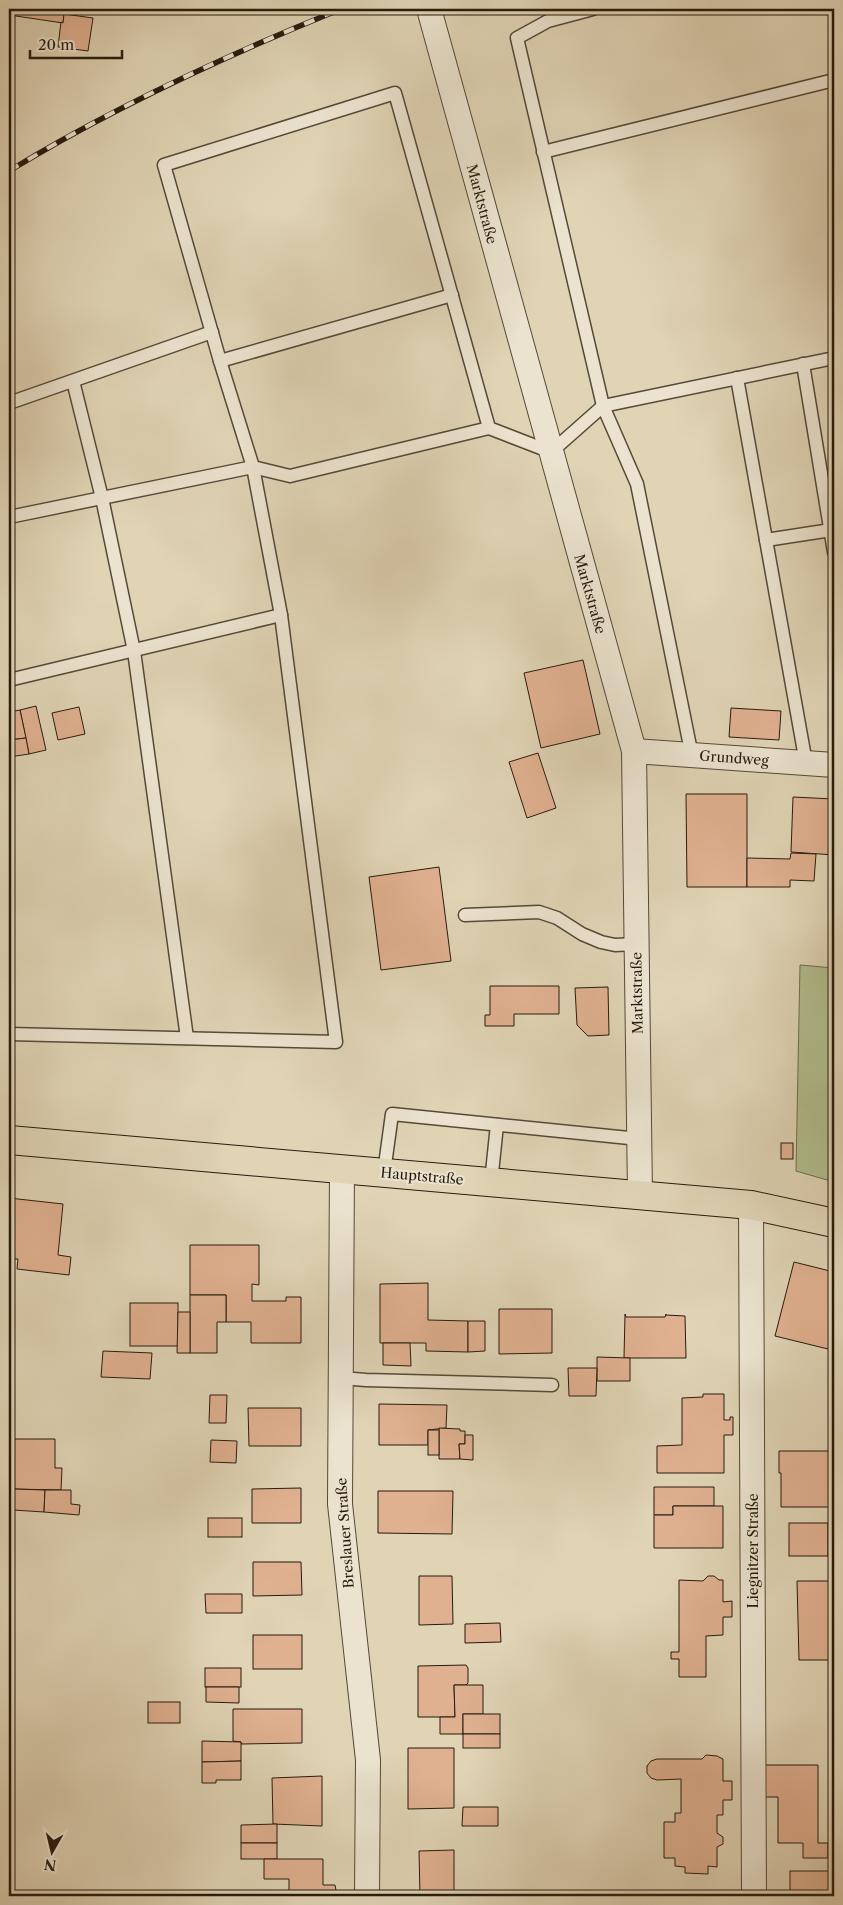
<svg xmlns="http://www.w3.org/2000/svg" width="843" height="1905" font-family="'Libre Caslon Text',serif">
	<rect width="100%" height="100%" fill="#e0d4b5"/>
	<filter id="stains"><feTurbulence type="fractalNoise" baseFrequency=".004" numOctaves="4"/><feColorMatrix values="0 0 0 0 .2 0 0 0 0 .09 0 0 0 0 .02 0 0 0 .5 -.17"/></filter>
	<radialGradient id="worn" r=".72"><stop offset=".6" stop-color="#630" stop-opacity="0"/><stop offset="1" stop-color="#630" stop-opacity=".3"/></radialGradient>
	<polygon fill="#b1bd8e" stroke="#6c6c4e" points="800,965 834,968 834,1182 796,1171"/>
	<g fill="#e0b191" stroke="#271b0e">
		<polygon points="9,9 65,9 63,23 9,15"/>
		<polygon points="64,14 93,18 88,51 58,47 61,22 63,23"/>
		<polygon points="583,660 600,734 541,748 524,673"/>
		<polygon points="36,706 46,750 29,754 20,710"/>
		<polygon points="79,707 85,734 58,740 52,713"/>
		<polygon points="731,708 781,711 779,740 729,737"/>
		<polygon points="20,710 26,738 9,740 9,712"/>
		<polygon points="26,738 29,754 9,757 9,740"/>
		<polygon points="538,753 556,808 527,818 509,762"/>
		<polygon points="686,794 747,794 747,887 687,887"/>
		<polygon points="793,797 834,799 834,855 791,852"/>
		<polygon points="791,853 816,854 814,881 790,880 790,887 747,887 747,858 790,859"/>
		<polygon points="439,867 451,961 381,970 369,877"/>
		<polygon points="490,986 559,986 559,1014 514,1014 514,1026 485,1026 485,1015 490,1015"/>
		<polygon points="608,987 609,1035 588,1036 577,1025 575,988"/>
		<rect x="781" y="1143" width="12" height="16"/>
		<polygon points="9,1198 63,1204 58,1255 71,1257 69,1275 17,1269 18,1259 9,1259"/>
		<polygon points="190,1245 259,1245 259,1285 252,1284 252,1301 286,1301 286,1297 301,1297 301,1343 251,1343 251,1322 226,1322 226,1295 190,1295"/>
		<polygon points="794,1262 834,1272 834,1324 828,1349 775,1336"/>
		<polygon points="428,1283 428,1320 468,1321 468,1352 426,1351 426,1343 380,1343 380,1284"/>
		<polygon points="190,1295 226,1295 226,1322 217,1322 217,1353 190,1353"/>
		<rect x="130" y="1303" width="48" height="43"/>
		<polygon points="499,1309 552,1309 552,1353 499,1354"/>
		<polygon points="178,1312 190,1312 190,1353 177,1353"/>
		<polygon points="625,1314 626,1317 665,1317 666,1314 666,1315 685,1316 686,1358 624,1358"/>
		<polygon points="468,1321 485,1321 485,1351 468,1352"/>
		<polygon points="383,1343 410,1343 411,1366 383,1365"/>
		<polygon points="103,1351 152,1353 150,1379 101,1377"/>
		<polygon points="597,1357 630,1358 630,1381 597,1381"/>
		<polygon points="568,1368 597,1368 596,1396 569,1396"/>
		<polygon points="703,1394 724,1394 724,1420 730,1420 730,1417 733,1417 733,1435 724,1435 724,1473 657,1473 657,1446 682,1445 682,1398 703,1397"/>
		<polygon points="210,1395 227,1395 226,1423 209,1423"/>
		<polygon points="379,1404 447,1405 446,1428 428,1430 428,1445 379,1445"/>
		<polygon points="248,1408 301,1408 301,1446 249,1446"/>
		<polygon points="439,1428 460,1429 460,1431 465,1431 465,1444 459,1444 460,1459 439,1459"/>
		<rect x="428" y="1430" width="11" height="25"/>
		<polygon points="465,1435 473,1435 473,1460 460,1459 459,1444 465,1444"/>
		<polygon points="14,1439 55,1439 55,1468 62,1468 61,1490 13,1489"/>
		<polygon points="211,1440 237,1441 236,1463 210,1462"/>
		<polygon points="779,1451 834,1451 834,1507 781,1507 781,1473 779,1473"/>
		<polygon points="654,1487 714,1487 714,1506 673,1506 673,1515 654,1515"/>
		<polygon points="301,1488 301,1523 252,1523 252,1489"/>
		<polygon points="13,1489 45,1490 44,1512 13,1510"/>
		<polygon points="45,1490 71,1490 71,1504 80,1505 79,1515 44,1512"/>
		<polygon points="378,1491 453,1491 452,1534 378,1533"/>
		<polygon points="673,1506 723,1506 723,1548 654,1548 654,1515 673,1515"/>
		<rect x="208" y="1518" width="34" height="19"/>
		<rect x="789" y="1523" width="39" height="33"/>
		<polygon points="253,1562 301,1562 302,1595 253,1596"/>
		<polygon points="419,1576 452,1576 453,1624 419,1625"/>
		<polygon points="708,1576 714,1576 719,1580 723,1580 723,1602 732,1601 732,1617 723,1617 723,1635 706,1636 706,1677 679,1677 679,1659 671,1659 671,1652 679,1652 679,1580 703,1581"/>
		<polygon points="797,1581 834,1581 834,1660 799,1660"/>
		<polygon points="205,1594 242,1594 242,1613 206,1613"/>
		<polygon points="500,1623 501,1642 465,1643 465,1624"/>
		<rect x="253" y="1635" width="49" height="34"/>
		<polygon points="466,1665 468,1668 468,1683 466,1685 454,1685 455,1717 418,1717 418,1666"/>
		<rect x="205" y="1668" width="36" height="19"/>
		<polygon points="454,1685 483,1685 483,1714 463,1714 463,1734 440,1734 440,1717 455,1717"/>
		<polygon points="206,1687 239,1687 239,1703 206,1702"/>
		<rect x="148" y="1702" width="32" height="21"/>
		<polygon points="233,1709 302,1709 302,1743 241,1744 241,1742 233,1741"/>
		<rect x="463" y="1714" width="37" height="20"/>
		<rect x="463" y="1734" width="37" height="14"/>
		<polygon points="202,1741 241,1742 241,1761 202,1762"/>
		<polygon points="408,1748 454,1748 454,1808 408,1809"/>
		<polygon points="706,1755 717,1756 723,1759 723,1781 732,1781 732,1800 723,1800 723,1815 717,1815 717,1833 723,1837 723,1844 717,1847 717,1867 708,1866 708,1874 685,1873 685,1867 675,1866 675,1858 664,1858 664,1822 675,1822 675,1813 681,1813 681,1779 657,1780 651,1778 647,1773 647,1766 651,1761 657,1759 702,1759"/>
		<polygon points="241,1761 241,1780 216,1780 216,1783 202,1783 202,1762"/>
		<polygon points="763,1765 818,1765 818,1843 828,1843 828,1858 803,1858 803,1843 778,1843 778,1797 763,1797"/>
		<polygon points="322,1776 322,1826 273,1824 272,1778"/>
		<polygon points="463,1807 498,1807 498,1826 462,1826"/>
		<polygon points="277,1824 277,1843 241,1843 241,1825"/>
		<rect x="241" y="1843" width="36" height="16"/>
		<polygon points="454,1850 454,1896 420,1896 419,1851"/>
		<polygon points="264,1859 323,1859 323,1885 335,1885 337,1896 289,1896 289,1879 264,1879"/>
		<rect x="790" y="1871" width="44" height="25"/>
	</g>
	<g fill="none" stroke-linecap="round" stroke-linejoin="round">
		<defs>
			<g id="service">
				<polyline points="593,9 548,21 517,38 603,406 637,484 692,756"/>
				<polyline points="543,152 834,80"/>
				<polyline points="220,361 452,295"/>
				<polyline points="803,364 834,552"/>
				<polyline points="737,378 806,763"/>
				<polyline points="73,381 102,498 134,651 187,1038"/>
				<polyline points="9,403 212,332"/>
				<polyline points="9,517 253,467 290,476 489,428"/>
				<polyline points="766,540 831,530"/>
				<polyline points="9,680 281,615"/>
				<polyline points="465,915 539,912 557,918 582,934 601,942 615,945 637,944"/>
				<polyline points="9,1034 336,1042 281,615 253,467 220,361 164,165 395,93 489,428 551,452 603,406 834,358"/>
				<polyline points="384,1172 392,1114 639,1139"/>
				<polyline points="491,1182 497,1125"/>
				<polyline points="341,1378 366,1380 552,1385"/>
			</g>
			<g id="minor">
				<polyline points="429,9 634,751 640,1195"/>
				<polyline points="634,751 834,765"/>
				<polyline points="342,1169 340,1504 368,1760 367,1896"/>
				<polyline points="751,1205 754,1896"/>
			</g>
			<polyline id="primary" points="9,1140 751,1205 834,1223"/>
		</defs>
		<use href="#service" stroke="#554938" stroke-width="15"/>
		<use href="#minor" stroke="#554938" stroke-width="26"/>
		<use href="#primary" stroke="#271b0e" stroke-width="30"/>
		<use href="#service" stroke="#ebe3cf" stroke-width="12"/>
		<use href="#minor" stroke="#ebe3cf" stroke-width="24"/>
		<use href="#primary" stroke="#e0d4b5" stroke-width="28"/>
		<defs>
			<path id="rail" d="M9,171C114,107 227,55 341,9"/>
		</defs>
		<use href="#rail" stroke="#271b0e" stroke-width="5.5"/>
		<use href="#rail" stroke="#ebe3cf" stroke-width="4" stroke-dasharray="11" stroke-linecap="butt"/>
	</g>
	<g text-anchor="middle" stroke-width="4" stroke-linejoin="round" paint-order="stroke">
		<g font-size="14" fill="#271b0e" stroke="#ebe3cf">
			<text transform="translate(482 204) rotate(75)" y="5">Marktstraße</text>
			<text transform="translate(590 594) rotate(74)" y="5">Marktstraße</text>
			<text transform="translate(734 758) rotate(4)" y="5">Grundweg</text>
			<text transform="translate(637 993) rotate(-91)" y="5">Marktstraße</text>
			<text transform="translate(422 1176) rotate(5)" y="5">Hauptstraße</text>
			<text transform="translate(345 1533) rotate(-94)" y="5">Breslauer Straße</text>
			<text transform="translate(753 1551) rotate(-90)" y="5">Liegnitzer Straße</text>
		</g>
	</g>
	<rect width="843" height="1905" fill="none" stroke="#e0d4b5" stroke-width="30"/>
	<rect x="10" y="10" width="823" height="1885" fill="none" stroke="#271b0e" stroke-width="2.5"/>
	<rect x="15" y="15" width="813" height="1875" fill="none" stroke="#271b0e"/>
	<g transform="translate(52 1852) rotate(188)" stroke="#ebe3cf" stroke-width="4" paint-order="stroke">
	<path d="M0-4L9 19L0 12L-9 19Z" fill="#271b0e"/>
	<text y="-8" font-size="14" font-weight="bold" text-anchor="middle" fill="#271b0e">N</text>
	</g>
	<path d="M30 50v8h92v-8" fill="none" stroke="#271b0e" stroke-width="2.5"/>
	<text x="38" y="50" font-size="15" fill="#271b0e" stroke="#ebe3cf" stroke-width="4" paint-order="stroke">20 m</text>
	<rect width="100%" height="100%" filter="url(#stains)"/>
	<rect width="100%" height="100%" fill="url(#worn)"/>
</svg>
